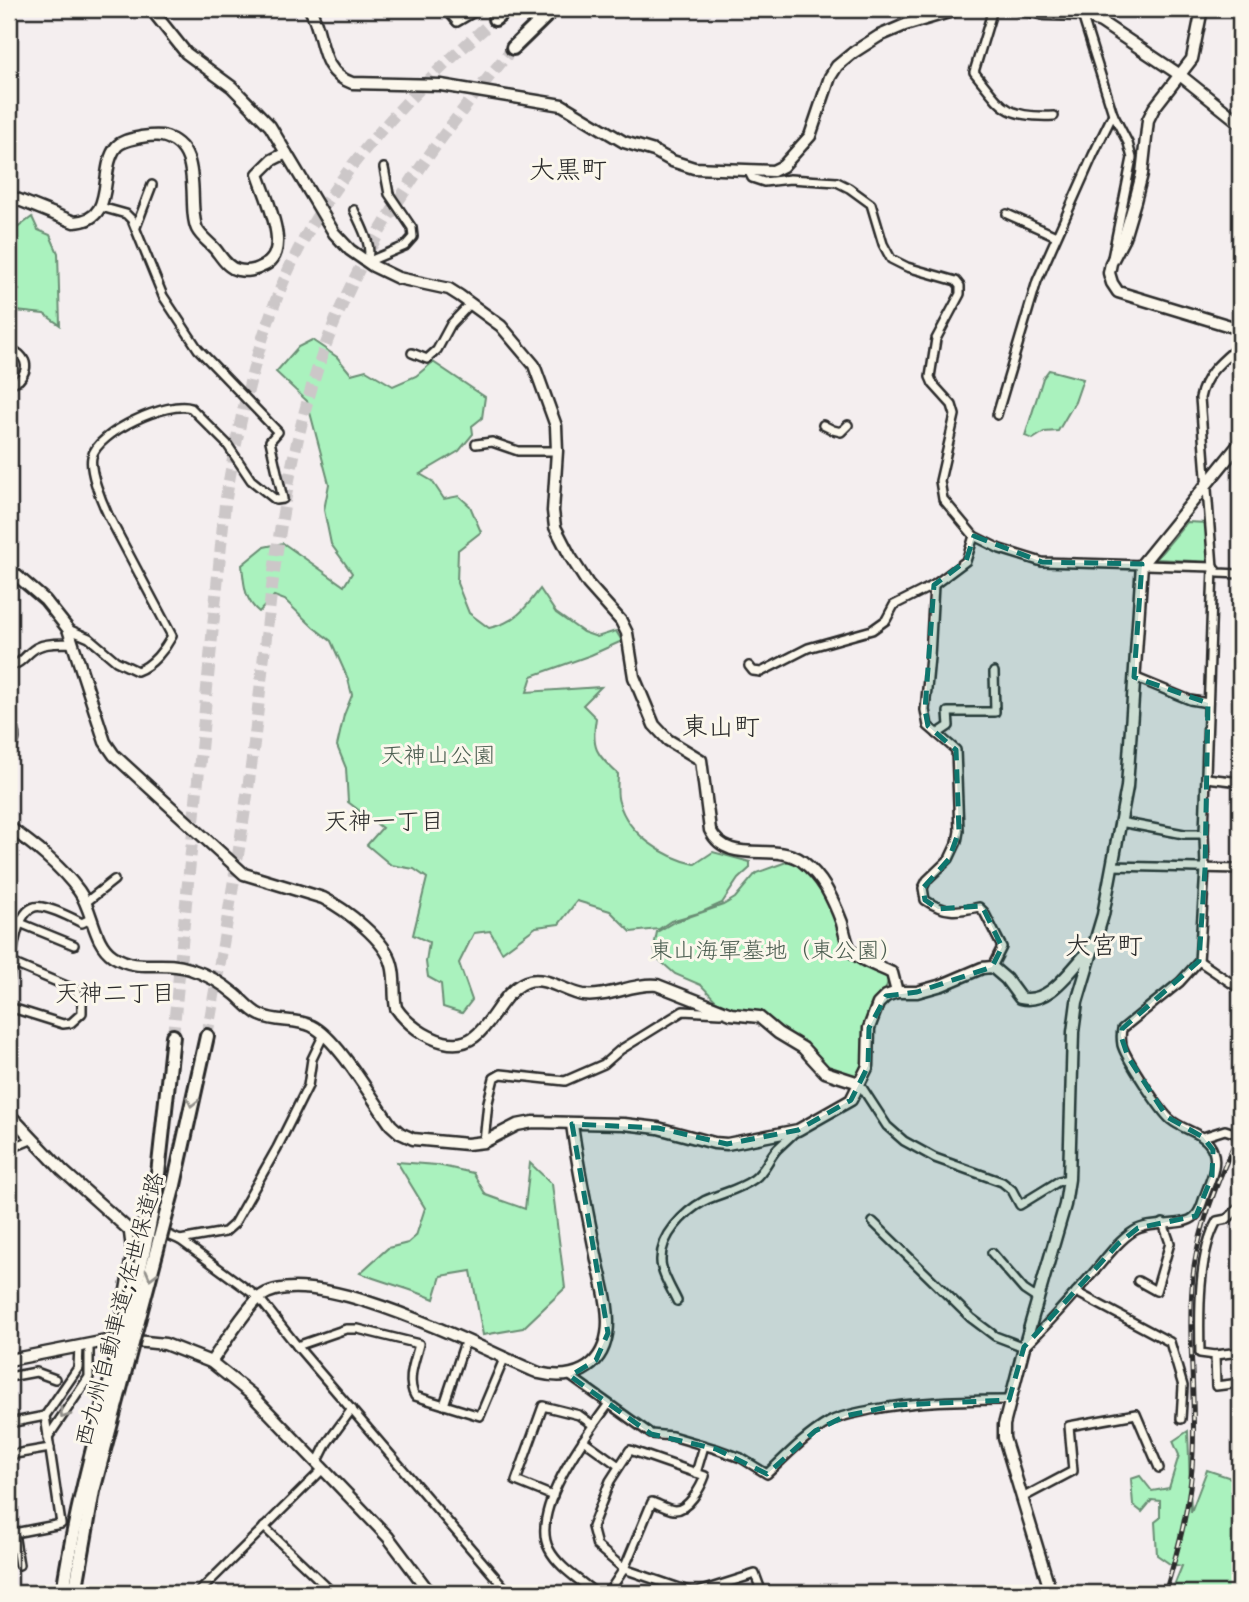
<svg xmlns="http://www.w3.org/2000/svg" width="1249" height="1602" font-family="'Gochi Hand','Klee One',sans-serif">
	<rect width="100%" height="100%" fill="#f4eeef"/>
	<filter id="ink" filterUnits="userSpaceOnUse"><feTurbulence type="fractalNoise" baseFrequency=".0143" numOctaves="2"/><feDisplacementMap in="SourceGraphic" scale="14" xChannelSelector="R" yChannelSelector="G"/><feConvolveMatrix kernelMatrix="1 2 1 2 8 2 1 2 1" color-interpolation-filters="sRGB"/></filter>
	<g filter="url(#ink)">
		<g fill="#aaf2be" stroke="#6a8e74" stroke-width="2">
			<polygon points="32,217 38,230 50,235 58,253 60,325 44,314 16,311 9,305 9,296 19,290 9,278 9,231 17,228"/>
			<path d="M312,340L337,357L351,374L366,370L393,386L416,376L433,362L485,397L482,418L472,426L473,434L459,451L420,474L432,481L444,499L459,496L470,506L481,532L458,550L457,583L469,613L489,628C516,622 524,610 540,589L556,613L583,632L597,637L616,631L622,641L591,655L532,676L527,692L601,687L583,705L596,718C591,748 596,754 618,774C618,782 616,794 619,802C628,834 663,857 695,864L713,852L750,862V868L738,879L722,903L702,912L671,921L659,929L631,932L610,911L577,901L559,924L536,927L502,952L490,931L474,933L459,963L472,1000L462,1013L443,1007L441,984L428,977L426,962L429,942L413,935L427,878L414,869L391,865L367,845L382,828L348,802L346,768L337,746L344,715L352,695L348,679L331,641L313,627L285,600L274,596L259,612C244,600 244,583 242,565L264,547L283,543L344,586L352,573L331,544L324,510L329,484L307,401L276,372L298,347Z"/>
			<polygon points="1049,370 1083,379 1075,402 1058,431 1044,432 1033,439 1025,436 1043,378"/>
			<polygon points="1187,522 1207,523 1211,562 1156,559"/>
			<path d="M792,860L815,878L830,902L841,935L886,976L888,981L885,991C854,1006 871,1057 856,1078L832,1072L768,1017L731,1008L716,1001L701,985L675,974L657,958L654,947L657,932L674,922L723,905L735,898L756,873Z"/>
			<path d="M397,1162L437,1165L473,1173L486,1195L525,1209L530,1163L552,1184L565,1288L523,1328L483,1335L471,1271L441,1276L434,1299C410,1288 384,1283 360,1273L388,1248L408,1243L416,1236L425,1208Z"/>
			<polygon points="1188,1431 1191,1512 1207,1470 1240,1481 1240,1576 1234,1579 1240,1593 1171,1593 1182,1566 1170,1564 1157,1555 1155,1522 1160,1518 1160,1501 1152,1500 1142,1512 1133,1505 1131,1479 1140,1476 1152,1491 1169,1488 1179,1455 1173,1441"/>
		</g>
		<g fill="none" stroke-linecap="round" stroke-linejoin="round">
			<g stroke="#ccc7c8" stroke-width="12" stroke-dasharray="12 6" stroke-linecap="butt">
				<path d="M173,1036L225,504C238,427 254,350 285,278C330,174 411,92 495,19"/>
				<path d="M207,1036C224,938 242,841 254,743C270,609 279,474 325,347C366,235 437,138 513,48"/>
			</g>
			<defs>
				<g id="street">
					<polyline points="446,9 457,22 479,9"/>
					<path d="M993,9L974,72C1003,108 1005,118 1054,116"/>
					<polyline points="1082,15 1113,114 1128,143 1132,158 1112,258"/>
					<polyline points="749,172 752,178 764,182 790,179 837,182 849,188 871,204 883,244 891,259 907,267 956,281 960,286 960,294 936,339 930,377 933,384 952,405 955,415 940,481 943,499 974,536 1000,549 1042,562 1213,567 1218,573 1240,574"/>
					<path d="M354,210C360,224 374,247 367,261"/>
					<polyline points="1007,214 1056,236"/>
					<polyline points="136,227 152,185"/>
					<polyline points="367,262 405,246 413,237 412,228 389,194 384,168"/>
					<path d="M9,348C24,355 32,365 19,380L9,384"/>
					<polyline points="412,353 427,359 437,350 451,324 471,303"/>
					<polyline points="997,415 1037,281 1093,155 1113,114"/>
					<polyline points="823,425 833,430 841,432 848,425"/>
					<polyline points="476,444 492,442 518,451 557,451"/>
					<path d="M934,585L930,657L925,710L928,726L956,750L959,831L957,842L949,859L927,880L923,888L925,900C944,913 957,912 979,907L984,912L1002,947L992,967"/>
					<path d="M68,629L89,638L116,661L137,671C152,666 165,649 172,636L108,515C102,502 89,471 92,457C97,432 169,400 191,408L227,444L251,480L276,500L283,499L270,441L278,432L198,349L163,296L132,220L126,214L101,207"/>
					<path d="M9,665C23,665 26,652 38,647C48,642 62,644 73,643"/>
					<polyline points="749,666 753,671 761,672 808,648 872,630 886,620 894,605 934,585 966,561 974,536"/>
					<polyline points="1134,677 1190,700 1208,703"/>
					<path d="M9,723C19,734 14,744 9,756"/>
					<polyline points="937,734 949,726 948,712 995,712 994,672"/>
					<polyline points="1207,778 1240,782"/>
					<polyline points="1120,822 1184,834 1204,834"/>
					<polyline points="1112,866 1240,869"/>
					<polyline points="85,903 114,880"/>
					<polyline points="20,923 74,945"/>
					<polyline points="1199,961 1240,989"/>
					<path d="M9,979C12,960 15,901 42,907C55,909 70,917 82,923L92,918"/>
					<polyline points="9,1004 12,1008 63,1024 71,1023 82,1013 82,1003 76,990 12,963"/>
					<polyline points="859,1083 887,1126 904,1141 935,1158 1002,1182 1012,1190 1020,1205 1059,1181 1069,1179"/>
					<polyline points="1203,1137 1225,1130 1240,1135"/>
					<polyline points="484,1142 488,1102 494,1078 501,1074 565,1081 604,1064 620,1050 683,1011 721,1013"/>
					<polyline points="9,1147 14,1147 31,1140"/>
					<polyline points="9,1161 14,1147"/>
					<path d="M1240,1207L1227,1219L1217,1221C1198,1254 1199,1315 1200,1353L1215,1355L1216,1386L1240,1383"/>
					<path d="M873,1222L971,1318L995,1336L1024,1347C1049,1324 1070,1298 1093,1273C1106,1258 1118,1241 1134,1231C1151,1220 1184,1228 1195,1216C1201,1211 1203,1199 1206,1192C1211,1179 1218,1164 1213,1151C1207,1133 1184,1131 1171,1120C1161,1112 1125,1057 1122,1045C1121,1039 1121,1034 1122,1029L1180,982L1199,961L1205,869L1204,834L1213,567L1200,398C1205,373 1222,361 1240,345"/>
					<polyline points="180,1240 225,1232 234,1224 277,1148 308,1086 312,1059 324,1034"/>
					<polyline points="992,1253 1024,1290 1039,1300"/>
					<polyline points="1138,1281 1156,1291 1170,1243 1163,1223"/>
					<polyline points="1076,1292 1170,1342 1183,1386 1181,1419"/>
					<path d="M677,1301C672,1290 661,1273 661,1261C660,1236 684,1212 704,1201C721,1193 739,1190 754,1179C765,1171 768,1159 777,1149C783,1143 790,1137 797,1130"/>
					<polyline points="116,1339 131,1253 128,1229 143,1224 180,1240 259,1298 297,1346 509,1593"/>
					<path d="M297,1346L346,1329H358L419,1344C415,1361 406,1380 415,1396L480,1416L504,1359"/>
					<polyline points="1215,1355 1240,1352"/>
					<path d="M570,1376L651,1434L672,1436L716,1449L741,1458L767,1474C786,1456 806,1435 829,1422C841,1415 856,1413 870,1410C916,1401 962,1400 1009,1400"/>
					<polyline points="9,1377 36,1372 55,1379"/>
					<polyline points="444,1405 465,1342"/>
					<polyline points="9,1423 45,1416"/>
					<polyline points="48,1437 89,1377 89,1344"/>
					<polyline points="583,1440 619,1466"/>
					<polyline points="9,1455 50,1448"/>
					<polyline points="317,1463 327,1443 352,1409"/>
					<polyline points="696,1473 704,1446"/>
					<polyline points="553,1496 516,1481 543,1406 579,1415 593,1425"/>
					<polyline points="1022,1498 1073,1471 1069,1426 1136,1414 1159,1468"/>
					<polyline points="264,1527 333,1593"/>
					<polyline points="14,1533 19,1565"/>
					<polyline points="9,1534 61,1524 45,1416 78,1368 79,1346"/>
					<polyline points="198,1593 323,1469"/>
					<path d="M595,1593C580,1580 558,1567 549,1549C529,1511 586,1435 608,1405"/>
					<path d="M608,1593L624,1569L652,1502C658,1504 667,1509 674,1510C688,1511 701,1487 705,1476L630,1450L610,1481L592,1527L597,1546L624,1569L691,1592H698L755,1574L762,1593"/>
				</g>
				<g id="secondary">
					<path d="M151,9L186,53L232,87L270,126L334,233L350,250L373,266L398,278L449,289L460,296L501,326L534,365L556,426L557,451L553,511L555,527L570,556L588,584L621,621L627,633L634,677L654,725L668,740L701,760L710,830C728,867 774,841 802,861C823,877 833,899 842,923C844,931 846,941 850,949C859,961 879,966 892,973L897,992"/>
					<path d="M310,9C325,36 318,71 352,83L441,85L562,105L624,142L654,151L672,161L694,168L773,171L783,166L810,136L830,77L837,66L854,52L879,36L905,25L959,9"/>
					<polyline points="1019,9 1044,14 1082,15 1101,22 1180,75 1240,123"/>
					<polyline points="1202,9 1192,59 1154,108 1148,120 1142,174 1135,201 1124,238 1111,263 1109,273 1112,283 1118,292 1240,329"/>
					<path d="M9,196L74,222C118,220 97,169 117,146C123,140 133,139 141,137C148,136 156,135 162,136C206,146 186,204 197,229C201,237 209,242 215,249C221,256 227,268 238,270C246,272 256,270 263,266C294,253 265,197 258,174L272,160L286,153"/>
					<path d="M9,569L45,600L68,629L105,742L114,755L244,874L323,898C345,909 386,940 392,965C396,979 393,994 396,1008C407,1024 425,1037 444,1042C488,1053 493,995 526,982C545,975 565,992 583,995C608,998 632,983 657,985L731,1014L759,1017L778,1033L803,1048L825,1072L859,1083"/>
					<path d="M9,827C35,846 60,865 79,891C93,910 93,943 113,956C140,973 160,959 190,969C206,974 223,984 236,995C243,1001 251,1011 260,1015C277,1023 295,1018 312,1026C338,1039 372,1099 391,1125L400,1133L413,1139L467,1144L484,1142L517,1125L533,1122L624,1124L658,1128L714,1143L727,1144L798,1130L851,1100L868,1066L869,1028L878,1004L886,996L897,992H917L942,985L982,968L992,967L1006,979L1020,998C1052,1006 1074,963 1096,944"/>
					<polyline points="9,1114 62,1170 128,1229"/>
					<polyline points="9,1360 116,1339 165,1344 211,1362 251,1394 323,1469 388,1537 430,1593"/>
					<path d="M211,1362C222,1347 247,1307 260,1297C312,1259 484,1351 539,1373C571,1381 601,1370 607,1334C611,1311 602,1283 597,1260C588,1215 578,1170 572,1124"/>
					<polyline points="1051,1593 1004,1438 1004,1425 1024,1347 1065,1205 1069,1179 1073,1032 1077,1002 1103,915 1127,787 1142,564 1240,443"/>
				</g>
				<g id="highway">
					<polyline points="495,19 507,9"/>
					<polyline points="513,48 553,9"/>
					<polyline points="157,1183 173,1036"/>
					<polyline points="174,1185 207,1036"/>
				</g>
			</defs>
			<use href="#street" stroke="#2b2b2b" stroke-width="12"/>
			<use href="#secondary" stroke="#2b2b2b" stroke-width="15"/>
			<use href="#highway" stroke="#2b2b2b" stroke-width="18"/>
			<use href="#street" stroke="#fbf7ec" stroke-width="7"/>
			<use href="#secondary" stroke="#fbf7ec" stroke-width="10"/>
			<use href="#highway" stroke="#fbf7ec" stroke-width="12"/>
			<defs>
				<path id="rail" d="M1165,1593C1179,1547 1191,1502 1193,1453C1196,1391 1186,1329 1194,1267C1201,1220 1220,1174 1240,1132"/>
			</defs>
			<use href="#rail" stroke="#2b2b2b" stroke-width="5"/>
			<use href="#rail" stroke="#fbf7ec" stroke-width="2.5" stroke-dasharray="8" stroke-linecap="butt"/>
			<defs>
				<g id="highway-bridge">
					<path d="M63,1593C83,1454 134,1322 157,1183"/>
					<polyline points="75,1593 93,1491 174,1185"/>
				</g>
			</defs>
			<use href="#highway-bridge" stroke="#2b2b2b" stroke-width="18" stroke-linecap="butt"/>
			<use href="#highway-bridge" stroke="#fbf7ec" stroke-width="12"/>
		</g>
		<defs><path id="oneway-chevron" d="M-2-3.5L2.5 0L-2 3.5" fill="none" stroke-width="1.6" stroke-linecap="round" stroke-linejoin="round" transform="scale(1.75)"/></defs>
		<g stroke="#93918c">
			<use href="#oneway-chevron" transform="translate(192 1102) rotate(103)"/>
			<use href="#oneway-chevron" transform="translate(151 1275) rotate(105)"/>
			<use href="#oneway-chevron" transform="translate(64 1414) rotate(124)"/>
		</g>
	</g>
	<path fill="#0f766e" fill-opacity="0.2" stroke="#0f766e" stroke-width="5" stroke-dasharray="14 9" stroke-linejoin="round" d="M974,536L1042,562L1142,564L1134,677L1208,703L1205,869L1199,961L1122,1029L1121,1036L1128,1057L1167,1117L1203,1137L1213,1150L1212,1176L1196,1216L1138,1228L1118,1244L1024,1347L1009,1400L897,1405L845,1416L815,1431L767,1474L716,1449L651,1434L570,1376L596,1360L608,1333L572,1124L658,1128L727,1144L798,1130L851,1100L868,1066L869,1028L886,996L917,992L992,967L1002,947L982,906L938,909L925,900L923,888L949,859L959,831L956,750L928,726L925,710L934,585L966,561Z"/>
	<g text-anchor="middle" stroke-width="6" stroke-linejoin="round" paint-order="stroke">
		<g font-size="23" fill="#4b5d50" stroke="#fbf7ec">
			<text x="438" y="763">天神山公園</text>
			<text x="776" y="958">東山海軍墓地（東公園）</text>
		</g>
		<g font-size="23" fill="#2b2b2b" stroke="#fbf7ec">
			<text transform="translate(119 1309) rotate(-75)" y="8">西九州自動車道;佐世保道路</text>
		</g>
		<g font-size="24" fill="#2b2b2b" stroke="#fbf7ec">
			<text x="384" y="829">天神一丁目</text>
			<text x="115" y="1001">天神二丁目</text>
		</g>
		<g font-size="26" fill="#2b2b2b" stroke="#fbf7ec">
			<text x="568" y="178">大黒町</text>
			<text x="721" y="735">東山町</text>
			<text x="1104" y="954">大宮町</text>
		</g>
	</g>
	<rect width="1249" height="1602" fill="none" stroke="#fbf7ec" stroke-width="35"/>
	<rect x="18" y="18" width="1214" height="1567" fill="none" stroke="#2b2b2b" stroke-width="2.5" filter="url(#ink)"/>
</svg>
